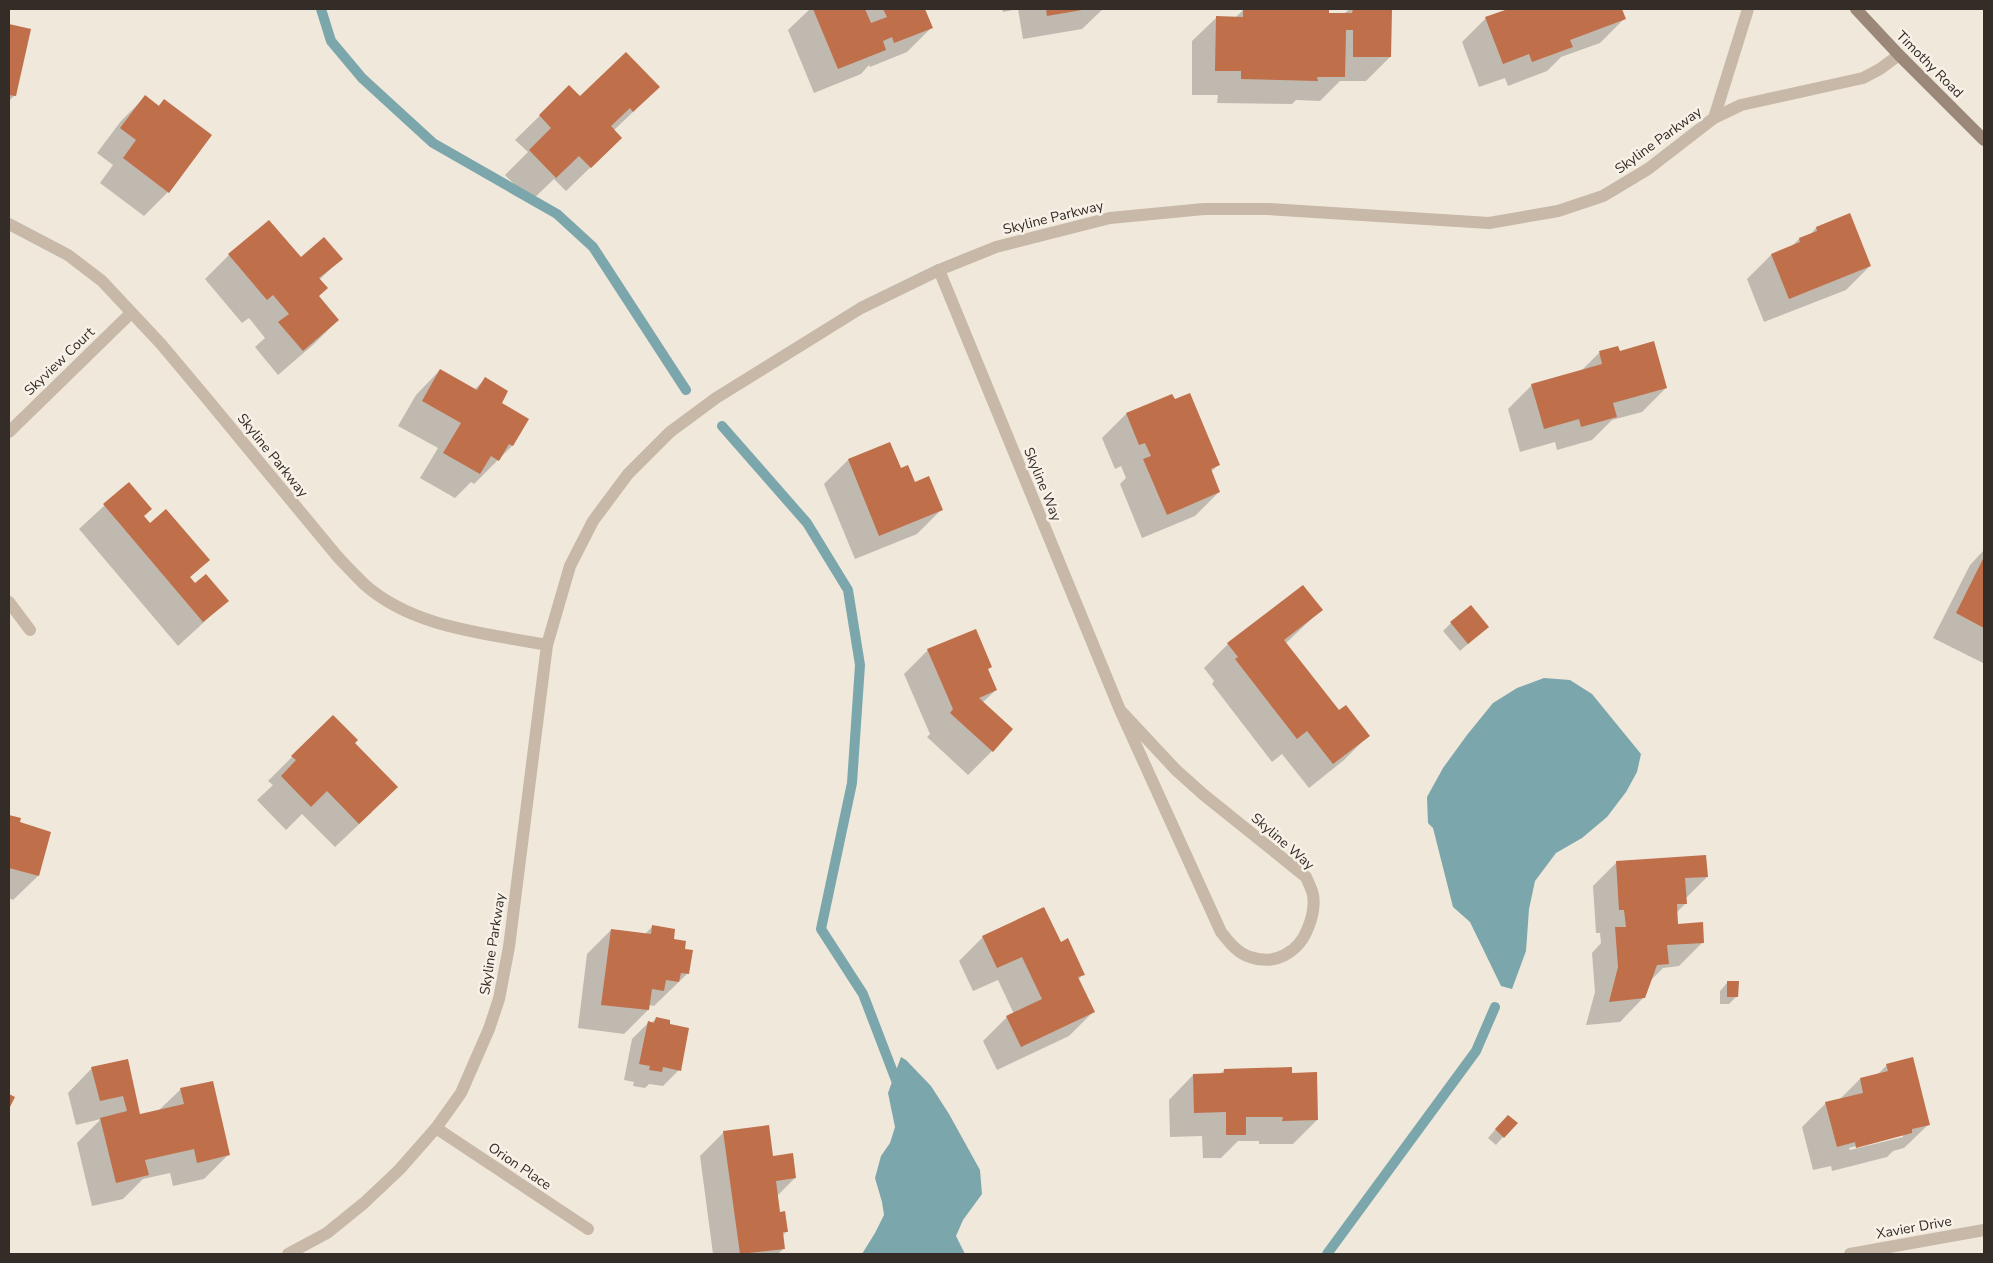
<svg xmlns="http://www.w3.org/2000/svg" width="1993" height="1263" font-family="'Nunito Sans',sans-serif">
	<rect width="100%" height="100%" fill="#f0e8db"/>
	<g fill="#7ba6ac">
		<polygon points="1544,678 1570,680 1592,694 1641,754 1637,772 1626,792 1607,817 1582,838 1556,853 1535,881 1529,909 1526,951 1512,989 1501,986 1470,922 1453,907 1433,828 1428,823 1427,797 1443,768 1467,735 1493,703 1517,688"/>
		<polygon points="901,1057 906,1060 931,1086 949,1114 980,1170 982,1194 963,1220 956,1236 965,1254 862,1254 875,1233 884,1215 882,1202 875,1178 881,1156 890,1143 895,1127 888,1093"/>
	</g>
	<g fill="#0003" fill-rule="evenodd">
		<polygon points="810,9 923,9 931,28 907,52 870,67 869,65 861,74 814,93 788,30"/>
		<polygon points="1002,9 1103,9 1082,29 1023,39 1018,9 1003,12"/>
		<polygon points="1244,9 1327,9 1327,14 1344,14 1349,9 1391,9 1390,57 1366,81 1340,81 1320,101 1296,100 1292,104 1217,103 1218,95 1192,95 1192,41 1217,17 1235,18"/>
		<polygon points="1512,9 1621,9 1624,19 1600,43 1561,57 1547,71 1508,86 1505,78 1479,87 1462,42 1486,18"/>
		<polygon points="9,25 30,30 15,95 9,101"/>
		<polygon points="626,53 634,111 613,131 596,162 566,191 554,179 531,201 505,175 528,152 515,140 569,87 580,98"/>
		<polygon points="145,97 158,106 164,100 168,192 144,216 100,183 113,165 97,153 121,121"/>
		<polygon points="1816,228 1870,266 1846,290 1764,322 1747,279 1771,255 1791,247 1799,239 1809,236"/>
		<polygon points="229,255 341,259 319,280 318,297 338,320 314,344 278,375 255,347 265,338 249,318 242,323 205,279"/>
		<polygon points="1619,352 1666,388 1642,412 1612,420 1592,440 1557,450 1555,442 1520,452 1508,409 1532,385 1580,372 1599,353"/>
		<polygon points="440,370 474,390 485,379 500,403 527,419 512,446 474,484 471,482 455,498 420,478 438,448 398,426 416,395"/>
		<polygon points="1172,395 1219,464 1211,472 1219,492 1195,516 1142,538 1120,484 1126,478 1121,466 1115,469 1102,438 1126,414"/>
		<polygon points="889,443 900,470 941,510 917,534 855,559 824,484 848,460"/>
		<polygon points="129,483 143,517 150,524 208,560 189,578 195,585 227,601 178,646 79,529"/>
		<polygon points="1984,550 1984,662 1983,663 1933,638 1970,565"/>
		<polygon points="1303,586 1321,610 1285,644 1339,712 1368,736 1344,760 1309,788 1282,754 1272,762 1212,684 1214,681 1204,668 1228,644"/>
		<polygon points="1451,623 1487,627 1460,651 1443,631"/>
		<polygon points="928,650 991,667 987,670 996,690 982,703 992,751 968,775 927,737 930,734 904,674"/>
		<polygon points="353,743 372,812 335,847 302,814 286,830 257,800 273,785 268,781 292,757"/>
		<polygon points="9,816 19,819 18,822 38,876 13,900 9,898"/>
		<polygon points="1617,862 1707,877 1686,898 1686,903 1676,913 1677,925 1703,942 1679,966 1663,968 1650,981 1644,997 1620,1022 1586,1025 1595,992 1592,953 1601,943 1600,933 1596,933 1593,886"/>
		<polygon points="652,927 673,940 683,950 688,973 654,1006 649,1005 648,1010 624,1034 578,1028 587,954 611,930 645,934"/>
		<polygon points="983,937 1060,944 1083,974 1078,980 1093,1012 1069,1036 997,1070 983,1041 1007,1017 1014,1014 998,980 973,991 959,961"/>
		<polygon points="1727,983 1737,996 1729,1004 1720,1004 1720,991"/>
		<polygon points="656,1019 679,1070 663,1086 649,1084 645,1088 633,1086 634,1082 624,1080 632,1039 648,1023 651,1023"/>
		<polygon points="127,1061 139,1116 158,1111 181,1089 228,1155 204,1179 173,1186 170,1173 143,1179 123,1199 92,1206 77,1143 101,1119 76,1125 68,1093 92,1068"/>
		<path d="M1887,1065L1929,1124L1904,1148L1893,1151L1887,1157L1832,1171L1831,1166L1813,1170L1802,1127L1826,1103L1839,1100L1860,1079L1878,1074ZM1903,1134V1137L1850,1150L1849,1148Z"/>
		<polygon points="1224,1070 1291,1074 1317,1120 1293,1144 1259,1144 1259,1141 1238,1141 1221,1158 1203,1158 1202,1136 1170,1137 1169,1100 1193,1075 1219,1075"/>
		<polygon points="1500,1124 1503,1137 1496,1145 1488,1138"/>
		<polygon points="724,1132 795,1178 777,1196 779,1213 787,1231 782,1236 783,1249 778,1254 713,1254 700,1156"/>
	</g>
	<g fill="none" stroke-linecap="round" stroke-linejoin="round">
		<g stroke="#7ba6ac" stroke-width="10">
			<polyline points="321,9 331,41 362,78 433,143 557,214 593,247 686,390"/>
			<polyline points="722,426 807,523 848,590 860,665 852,783 821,929 863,994 899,1088"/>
			<polyline points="1327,1254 1476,1051 1495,1007"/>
		</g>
	</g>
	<g fill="#bf6f4a">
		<polygon points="813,9 865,9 871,23 887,17 883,9 925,9 933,28 894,43 892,37 883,41 886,50 838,69"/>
		<polygon points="1046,9 1081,9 1082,10 1047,16"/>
		<polygon points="1243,9 1329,9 1329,13 1352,13 1353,9 1392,9 1391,57 1353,57 1353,30 1346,30 1345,77 1317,77 1318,81 1241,79 1241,71 1215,71 1216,16 1243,17"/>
		<polygon points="1508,9 1622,9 1626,19 1570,40 1573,47 1532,62 1529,54 1503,64 1485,17"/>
		<polygon points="9,24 31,29 16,96 9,95"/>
		<polygon points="626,52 660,87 633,112 630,108 611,126 622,138 591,168 579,156 556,178 529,150 551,128 539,115 569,85 580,96"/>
		<polygon points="145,95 159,106 164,99 212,135 169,193 123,158 136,140 120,128"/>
		<polygon points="1850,213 1871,266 1789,299 1771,254 1800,242 1799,238 1817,231 1816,227"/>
		<polygon points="269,220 301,257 324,237 343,259 319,278 328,288 319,296 339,320 303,351 278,322 289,314 273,295 267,300 228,254"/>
		<polygon points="1654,341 1667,388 1613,403 1617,417 1581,427 1579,419 1544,429 1531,384 1602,364 1599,351 1618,346 1620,351"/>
		<polygon points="440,369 477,390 485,377 508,391 502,403 529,419 513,446 509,444 499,461 491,456 480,474 443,453 461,423 422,401"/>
		<polygon points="1190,393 1220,465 1211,469 1220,492 1167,515 1143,459 1151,456 1145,443 1139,445 1126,413 1172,394 1175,399"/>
		<polygon points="890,442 901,468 908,465 915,482 929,476 943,510 879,536 848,459"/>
		<polygon points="129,482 152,509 144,516 150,523 166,509 210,560 190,577 195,583 206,574 229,601 203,622 103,504"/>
		<polygon points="1984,557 1984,628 1956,613"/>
		<polygon points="1303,585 1323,610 1284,640 1339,710 1346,705 1370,736 1333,764 1307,731 1297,739 1235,659 1238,657 1227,643"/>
		<polygon points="1471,605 1489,627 1468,644 1450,622"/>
		<polygon points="976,629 992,667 988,669 997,690 979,698 1013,729 993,752 950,713 953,709 927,649"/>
		<polygon points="333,715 358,740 355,743 398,787 359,824 327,791 311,807 281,776 296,760 291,756"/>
		<polygon points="9,815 21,818 20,822 51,832 39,876 9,868"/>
		<polygon points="1706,855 1708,877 1685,878 1687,904 1677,904 1678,924 1703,922 1704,943 1667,945 1669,964 1657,965 1645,998 1609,1002 1618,967 1615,927 1626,927 1624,910 1619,910 1616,861"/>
		<polygon points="1044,907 1061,942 1068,938 1085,975 1078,977 1095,1012 1021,1047 1006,1016 1042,999 1022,957 997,968 982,936"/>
		<polygon points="652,925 675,929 674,939 686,941 685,949 693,950 689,974 681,973 679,982 666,980 664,991 652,989 649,1010 601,1005 611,929 651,934"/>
		<polygon points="1727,981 1739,981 1738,997 1727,997"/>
		<polygon points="656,1017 670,1020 670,1024 689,1028 681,1071 663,1067 662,1072 649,1070 650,1066 639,1064 648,1021 654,1023"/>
		<polygon points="1913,1057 1930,1125 1912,1129 1912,1133 1856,1148 1855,1142 1837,1147 1825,1102 1863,1093 1860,1078 1888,1071 1886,1064"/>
		<polygon points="128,1059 140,1114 184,1104 180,1088 213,1081 230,1155 197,1163 194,1149 145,1160 149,1175 116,1183 100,1118 127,1111 123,1096 100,1101 91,1067"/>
		<polygon points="1292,1067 1292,1073 1317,1072 1318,1120 1282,1121 1283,1117 1246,1117 1246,1135 1226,1135 1226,1112 1194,1113 1193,1074 1224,1073 1224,1069"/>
		<polygon points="9,1094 15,1097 9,1109"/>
		<polygon points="1508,1115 1518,1123 1504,1138 1495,1129"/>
		<polygon points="769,1125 773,1156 793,1153 796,1178 776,1181 780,1212 785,1211 788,1232 783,1232 785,1249 740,1254 723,1131"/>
	</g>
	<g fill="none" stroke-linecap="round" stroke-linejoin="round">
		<g stroke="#c7b8a7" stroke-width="12">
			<polyline points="1714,118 1748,9"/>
			<path d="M9,224L68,255L102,281L161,344L208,400L337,556C346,566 355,575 364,584C413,628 485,633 547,645L509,947L499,999L489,1029L461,1093L436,1128L399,1170L364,1203L327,1233L288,1254"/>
			<path d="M939,270L1120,710L1221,932C1229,942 1237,953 1250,957C1275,966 1299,952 1308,928C1312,918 1315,906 1313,895C1312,889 1308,882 1306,877L1204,795L1176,770L1120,710"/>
			<polyline points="9,432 131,313"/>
			<polyline points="9,602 30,630"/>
			<polyline points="547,645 570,566 593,521 628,474 670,432 716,398 861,308 939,270 996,247 1110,218 1204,209 1268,209 1489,223 1558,211 1603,196 1648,169 1714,118 1741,105 1863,78 1880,69 1899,55"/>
			<polyline points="436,1128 588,1229"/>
			<polyline points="1850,1254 1984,1230"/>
		</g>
		<polyline stroke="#9b8879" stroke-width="12" points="1856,9 1899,55 1984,140"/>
	</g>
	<g text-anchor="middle" stroke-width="5" stroke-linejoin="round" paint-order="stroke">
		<g font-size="14" fill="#342c27" stroke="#f8f1e7">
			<text transform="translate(1930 64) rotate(45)" y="5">Timothy Road</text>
			<text transform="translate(1658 140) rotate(-36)" y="5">Skyline Parkway</text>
			<text transform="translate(1053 217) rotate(-14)" y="5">Skyline Parkway</text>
			<text transform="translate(59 361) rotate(-44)" y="5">Skyview Court</text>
			<text transform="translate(273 455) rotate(51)" y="5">Skyline Parkway</text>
			<text transform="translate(1043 484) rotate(68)" y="5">Skyline Way</text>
			<text transform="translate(1283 841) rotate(41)" y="5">Skyline Way</text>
			<text transform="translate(492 944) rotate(-81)" y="5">Skyline Parkway</text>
			<text transform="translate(520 1166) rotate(34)" y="5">Orion Place</text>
			<text transform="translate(1914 1227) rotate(-10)" y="5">Xavier Drive</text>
		</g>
	</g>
	<rect width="1993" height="1263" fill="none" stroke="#342c27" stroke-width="20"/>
</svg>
